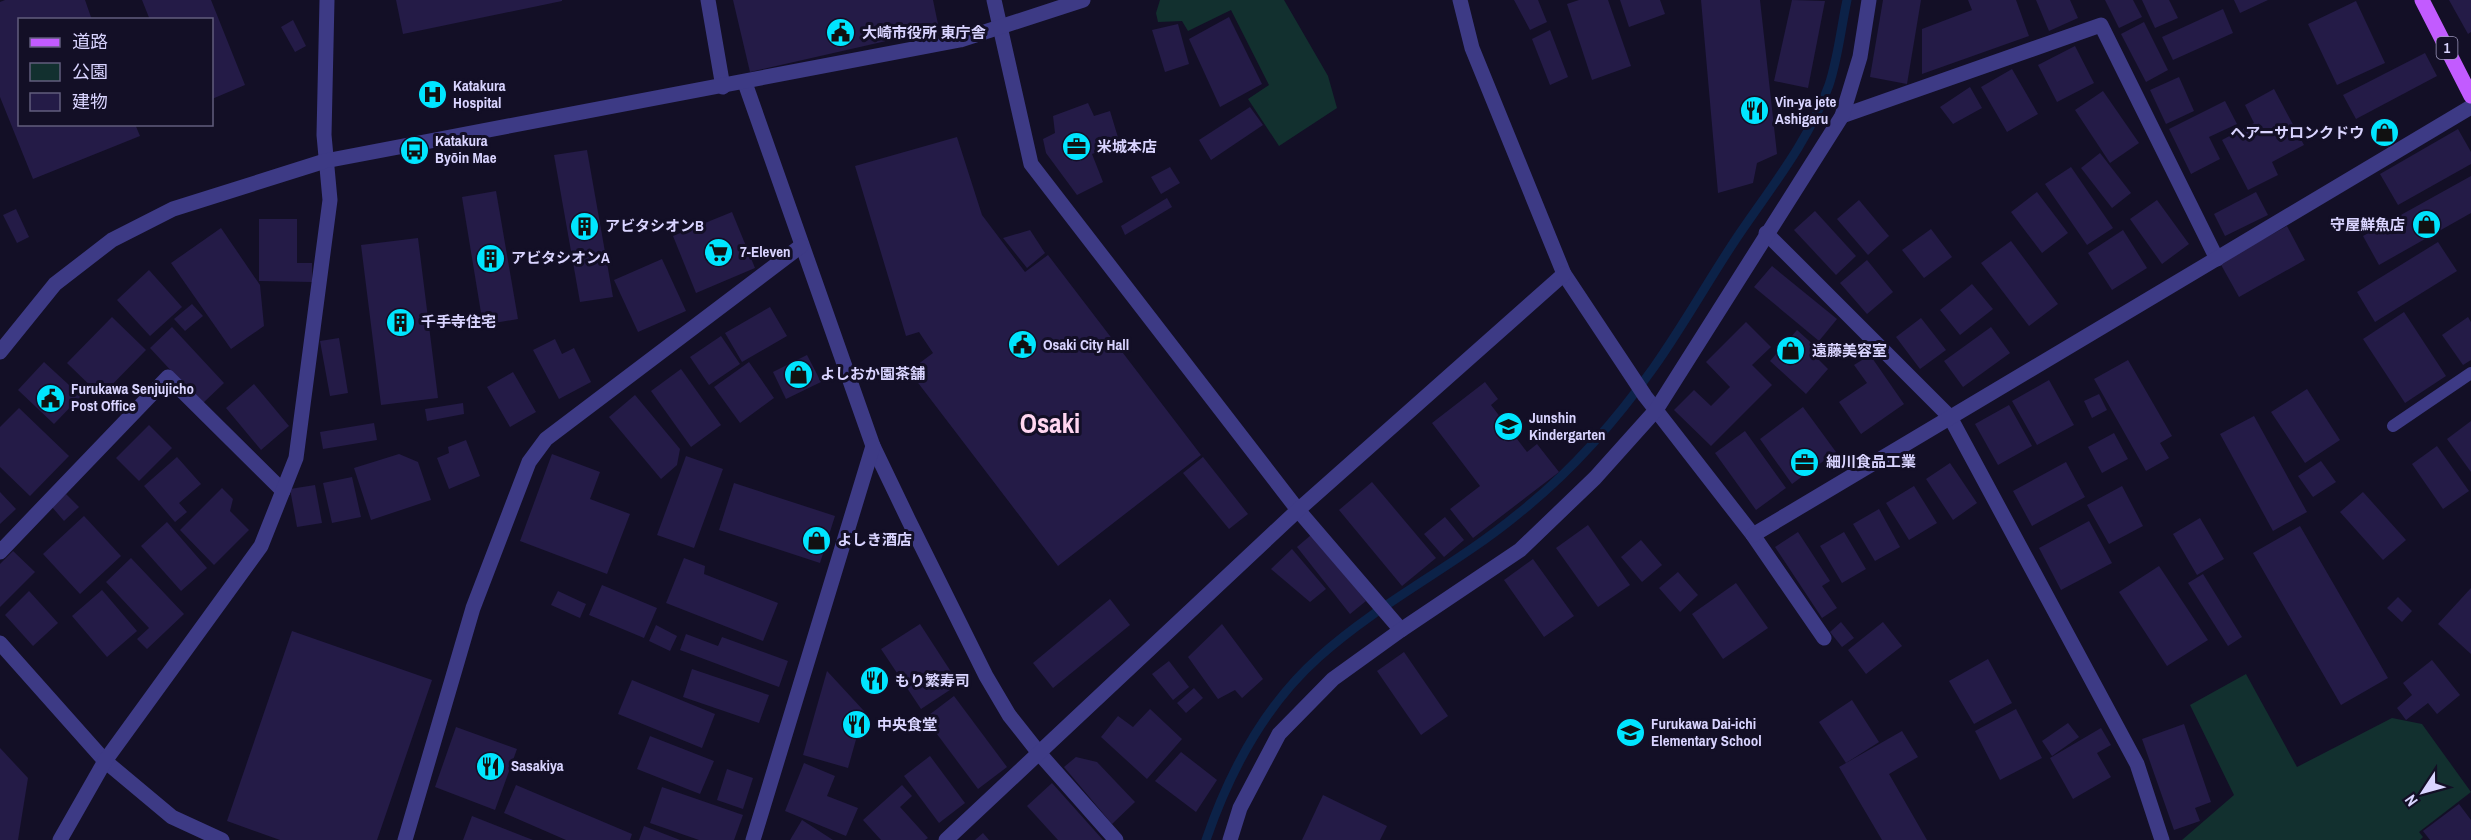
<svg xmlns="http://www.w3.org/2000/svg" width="2471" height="840" font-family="'Archivo Narrow','Noto Sans JP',sans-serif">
	<rect width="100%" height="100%" fill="#130f26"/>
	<g fill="#12302f">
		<polygon points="1160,0 1284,0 1328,76 1337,108 1279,146 1248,99 1269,85 1231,10 1188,31 1182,21 1158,22 1156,13"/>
		<polygon points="2246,674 2297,767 2392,718 2422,724 2471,792 2419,832 2423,837 2420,840 2182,840 2234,795 2190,705"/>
	</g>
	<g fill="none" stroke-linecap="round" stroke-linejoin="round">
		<path stroke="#0c2248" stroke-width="9" d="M1206,840C1229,773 1265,705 1319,657C1380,602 1455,566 1518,514C1571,472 1615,422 1654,367C1683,326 1708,281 1736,239C1769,190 1809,141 1829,85C1838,58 1841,28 1847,0"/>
	</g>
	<g fill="#241b47">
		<polygon points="5,0 85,0 92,20 20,20 20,124 135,124 140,136 33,179 0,97 0,2"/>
		<polygon points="142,0 211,0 245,85 212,99 212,20 150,20"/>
		<polygon points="396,0 562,0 562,1 403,34"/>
		<polygon points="733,0 933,0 939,29 750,72"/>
		<polygon points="1514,0 1538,0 1547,22 1530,30"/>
		<polygon points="1579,0 1608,0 1631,66 1592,80 1567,4"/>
		<polygon points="1620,0 1660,0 1665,14 1629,27"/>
		<polygon points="1701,0 1760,0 1777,154 1757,163 1753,183 1718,193"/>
		<polygon points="1792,0 1825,1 1808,88 1774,81"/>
		<polygon points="1883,0 1921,0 1907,84 1870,77"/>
		<polygon points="1968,0 2016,0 2029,36 1922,74 1922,29 1972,10"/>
		<polygon points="2036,0 2070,0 2078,18 2049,31"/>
		<polygon points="2105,0 2133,0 2142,17 2119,28"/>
		<polygon points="2142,0 2169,0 2178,18 2155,28"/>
		<polygon points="2234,0 2268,0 2240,13"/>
		<polygon points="2449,0 2471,0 2471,32 2468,34"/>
		<polygon points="2356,1 2385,63 2337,85 2308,24"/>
		<polygon points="2223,9 2233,33 2173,60 2162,37"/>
		<polygon points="1229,17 1262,84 1220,107 1189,39"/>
		<polygon points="293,20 306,46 295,52 281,27"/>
		<polygon points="2144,22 2168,70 2146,82 2121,34"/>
		<polygon points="1178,24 1189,64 1165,72 1152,30"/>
		<polygon points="1550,30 1568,77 1550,85 1532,39"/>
		<polygon points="2075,46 2094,83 2057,102 2038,65"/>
		<polygon points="2425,53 2437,76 2356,119 2343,95"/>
		<polygon points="2012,69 2038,114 2007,132 1981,87"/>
		<polygon points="2179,77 2194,111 2166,124 2150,90"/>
		<polygon points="1970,87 1982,108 1953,124 1940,107"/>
		<polygon points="2274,89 2304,145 2272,162 2278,175 2248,190 2222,140 2254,123 2245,105"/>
		<polygon points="2103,91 2139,143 2110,163 2075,110"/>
		<polygon points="2225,101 2237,124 2209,137 2220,159 2191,174 2169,129"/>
		<polygon points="1088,103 1094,116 1110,111 1120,144 1092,154 1103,182 1077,195 1046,153 1043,139 1055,133 1053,116"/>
		<polygon points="1250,107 1263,125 1211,160 1199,140"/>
		<polygon points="2458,129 2471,152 2471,164 2398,205 2380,174"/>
		<polygon points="957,137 982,215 1025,272 1048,255 1201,455 1058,566 909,371 933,353 919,332 906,336 855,166"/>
		<polygon points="587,150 613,297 580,302 554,155"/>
		<polygon points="2100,153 2131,193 2112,208 2081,168"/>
		<polygon points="1170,167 1180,183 1161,194 1151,177"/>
		<polygon points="2071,167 2113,228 2087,245 2045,184"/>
		<polygon points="2471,176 2471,213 2379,265 2363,236"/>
		<polygon points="496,191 518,319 483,325 462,197"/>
		<polygon points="2037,192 2068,233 2042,253 2011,212"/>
		<polygon points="2256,192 2268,215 2225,236 2214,214"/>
		<polygon points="1167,198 1172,207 1125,235 1121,226"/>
		<polygon points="1859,200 1889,236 1868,255 1837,219"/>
		<polygon points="2157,200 2189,244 2162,264 2130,219"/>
		<polygon points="16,209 29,237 17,243 3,215"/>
		<polygon points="1815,211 1856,256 1836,275 1794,230"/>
		<polygon points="732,212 755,268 696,293 673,236"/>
		<polygon points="259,219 297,219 297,263 312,263 312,282 259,281"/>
		<polygon points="2287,226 2305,260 2239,297 2220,263"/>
		<polygon points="221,228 260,285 264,326 231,349 171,263"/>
		<polygon points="1931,229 1952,257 1924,278 1902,250"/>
		<polygon points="1030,230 1045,253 1027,268 1003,238"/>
		<polygon points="2123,230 2147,268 2112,290 2088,253"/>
		<polygon points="418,238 438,398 381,405 361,245"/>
		<polygon points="2011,241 2058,304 2029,326 1981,263"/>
		<polygon points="2438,242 2457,271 2375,322 2357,292"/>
		<polygon points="662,259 686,311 638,332 614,280"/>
		<polygon points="1867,260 1893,292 1867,314 1840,283"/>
		<polygon points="1772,266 1837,319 1819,341 1754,287"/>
		<polygon points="149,270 182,307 150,336 117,300"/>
		<polygon points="1972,284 1993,309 1960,335 1940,310"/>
		<polygon points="192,304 203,316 185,331 174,319"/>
		<polygon points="770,307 787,336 742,362 725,333"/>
		<polygon points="2404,312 2446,376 2405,403 2363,339"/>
		<polygon points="112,317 146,350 101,396 67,363"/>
		<polygon points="2468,317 2471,322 2471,360 2463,365 2442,335"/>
		<polygon points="1921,318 1946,350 1920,369 1896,337"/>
		<polygon points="1746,322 1771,347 1752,365 1772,385 1711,446 1674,410 1694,390 1711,406 1730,387 1706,362"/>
		<polygon points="172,327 224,383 202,404 150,348"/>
		<polygon points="1991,327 2010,353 1963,387 1944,361"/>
		<polygon points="1797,330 1817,348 1812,353 1828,369 1806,394 1770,361"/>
		<polygon points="721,336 740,364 709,385 690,357"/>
		<polygon points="339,338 348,393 330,396 320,341"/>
		<polygon points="555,339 562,354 574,348 591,382 559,399 533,350"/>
		<polygon points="807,355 821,382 786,399 773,372"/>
		<polygon points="1870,355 1904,404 1861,434 1839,402 1867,383 1854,365"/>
		<polygon points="2128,360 2172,436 2160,443 2169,458 2146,471 2094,379"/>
		<polygon points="44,362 81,396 54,424 18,390"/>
		<polygon points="749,362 774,398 740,423 714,387"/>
		<polygon points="681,369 721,425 691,447 651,391"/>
		<polygon points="513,372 536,412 510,427 487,387"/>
		<polygon points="2049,380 2074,425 2037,445 2012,401"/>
		<polygon points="1485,382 1498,399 1491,405 1527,452 1537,444 1559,472 1473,538 1450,509 1480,486 1432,423"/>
		<polygon points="254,384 289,426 261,450 226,408"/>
		<polygon points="2307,389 2340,440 2305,463 2271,412"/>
		<polygon points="2099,394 2107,410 2092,418 2084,401"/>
		<polygon points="635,395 680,449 677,465 661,479 609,417"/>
		<polygon points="463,403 464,414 427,421 425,409"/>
		<polygon points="2009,405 2032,446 1998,465 1975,424"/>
		<polygon points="1803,407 1836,452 1792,484 1760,439"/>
		<polygon points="19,408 69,456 30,496 0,467 0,427"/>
		<polygon points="2254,416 2307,512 2273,531 2220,434"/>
		<polygon points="2471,421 2471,472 2447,439"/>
		<polygon points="374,423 377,440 323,449 320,432"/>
		<polygon points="149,425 172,448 139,481 116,458"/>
		<polygon points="1745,431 1786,488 1756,510 1715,453"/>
		<polygon points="2114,433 2128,459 2102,473 2088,447"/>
		<polygon points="466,440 480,476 449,489 437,458 449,453 448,447"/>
		<polygon points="2437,446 2469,491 2443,509 2412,464"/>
		<polygon points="399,454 418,462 431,500 371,520 354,468"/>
		<polygon points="552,454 600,472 590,499 630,514 607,574 520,541"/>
		<polygon points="686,456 723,469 694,548 657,535"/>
		<polygon points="177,457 201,484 179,503 187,512 175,522 144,486"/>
		<polygon points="1203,457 1248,514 1229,529 1183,473"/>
		<polygon points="2321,461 2336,482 2313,497 2298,476"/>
		<polygon points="2066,462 2085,497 2032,526 2013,491"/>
		<polygon points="1950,463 1977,503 1953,520 1926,479"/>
		<polygon points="352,477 361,517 332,523 323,483"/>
		<polygon points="1372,482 1436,558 1402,586 1339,510"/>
		<polygon points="734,483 835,516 820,563 719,530"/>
		<polygon points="315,485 322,523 297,527 290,489"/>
		<polygon points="1914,486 1937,523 1909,540 1886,503"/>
		<polygon points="2122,486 2143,526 2109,544 2087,505"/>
		<polygon points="222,488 233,499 230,511 249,530 214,565 180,530"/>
		<polygon points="0,492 16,509 0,524"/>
		<polygon points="2363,492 2406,540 2383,560 2340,512"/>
		<polygon points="66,494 79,507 64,521 52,507"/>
		<polygon points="1879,509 1900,547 1875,561 1853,524"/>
		<polygon points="84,516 121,556 80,594 43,554"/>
		<polygon points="1445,517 1464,540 1444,557 1424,534"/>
		<polygon points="2200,518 2224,559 2197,575 2173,534"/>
		<polygon points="2089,521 2112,563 2061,590 2039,548"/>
		<polygon points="167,522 207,568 181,591 141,546"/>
		<polygon points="1588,525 1630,585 1598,607 1556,548"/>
		<polygon points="2300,526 2388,678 2341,705 2253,553"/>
		<polygon points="1798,532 1830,581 1822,586 1837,608 1822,618 1775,547"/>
		<polygon points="1844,532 1866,569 1842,583 1820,546"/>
		<polygon points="1311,535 1366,601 1350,614 1297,547"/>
		<polygon points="1641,540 1662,565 1642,582 1621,557"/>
		<polygon points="1292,549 1326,589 1310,602 1271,569"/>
		<polygon points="13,551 35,572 0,607 0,564"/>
		<polygon points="131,558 184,614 147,649 137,639 149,628 106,582"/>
		<polygon points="684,558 705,566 704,574 778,603 763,641 666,603"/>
		<polygon points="1533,559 1574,616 1544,637 1504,580"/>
		<polygon points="2159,566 2208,640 2167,666 2119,592"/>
		<polygon points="1678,572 1698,595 1680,612 1659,588"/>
		<polygon points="2203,574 2242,637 2228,646 2188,583"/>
		<polygon points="1736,583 1768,628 1723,659 1692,614"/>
		<polygon points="602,585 657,608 644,638 589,615"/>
		<polygon points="2471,588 2471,654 2438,624"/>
		<polygon points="102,590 137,631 107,657 72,616"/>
		<polygon points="29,591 58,623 33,646 5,615"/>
		<polygon points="558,591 586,604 580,618 551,605"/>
		<polygon points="2398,597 2412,611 2402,622 2387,608"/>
		<polygon points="1110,599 1130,625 1053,688 1033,663"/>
		<polygon points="1841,622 1854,638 1842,647 1830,632"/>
		<polygon points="1883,622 1902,646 1866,674 1848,650"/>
		<polygon points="920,624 959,684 921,709 881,649"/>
		<polygon points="1222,624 1263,679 1242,698 1235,690 1218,699 1188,657"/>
		<polygon points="656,625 677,636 670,651 649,641"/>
		<polygon points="292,631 432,680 377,840 280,840 227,821"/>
		<polygon points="686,634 718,646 722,637 788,661 779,687 680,650"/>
		<polygon points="1404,652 1448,716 1421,735 1377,671"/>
		<polygon points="1988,659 2012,703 1974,724 1949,681"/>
		<polygon points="2432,660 2460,695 2437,714 2428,703 2406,720 2397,708 2412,695 2403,683"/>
		<polygon points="1169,661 1189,687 1173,700 1152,674"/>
		<polygon points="692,669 769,695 759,723 683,697"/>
		<polygon points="827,671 864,711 848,768 803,755"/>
		<polygon points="632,680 715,714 702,748 618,714"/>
		<polygon points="1194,688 1203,698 1186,713 1177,703"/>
		<polygon points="954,696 1007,767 978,789 925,718"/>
		<polygon points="1852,700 1879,742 1846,763 1819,722"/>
		<polygon points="1150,709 1182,739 1147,779 1101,737 1118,716 1133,727"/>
		<polygon points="2016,709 2042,758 2000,780 1975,731"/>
		<polygon points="2068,723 2079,737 2052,756 2042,741"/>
		<polygon points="2184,724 2211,802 2195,808 2200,821 2174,830 2142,739"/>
		<polygon points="456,727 517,749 495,810 435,787"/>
		<polygon points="2101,728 2111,745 2097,753 2111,777 2073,799 2050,758"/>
		<polygon points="1902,731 1918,757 1889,774 1927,840 1882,840 1839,767"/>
		<polygon points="650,736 714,761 700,794 637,769"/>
		<polygon points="0,748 28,778 18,840 0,840"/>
		<polygon points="1181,752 1217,780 1196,812 1155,781"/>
		<polygon points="930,756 965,803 939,823 904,776"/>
		<polygon points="1076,757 1097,762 1135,802 1112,824 1064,767"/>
		<polygon points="804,763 835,776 827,796 858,808 846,836 785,811"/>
		<polygon points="727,769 753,778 743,809 717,800"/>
		<polygon points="1052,783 1103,840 1058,840 1027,806"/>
		<polygon points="516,785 632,834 630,840 566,840 504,813"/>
		<polygon points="902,785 912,796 900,807 928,838 925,840 881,840 863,820"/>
		<polygon points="662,787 743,815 734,840 699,840 650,823"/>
		<polygon points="1323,795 1387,826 1380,840 1302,840"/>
		<polygon points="2459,804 2471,820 2471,840 2430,840 2423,831"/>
		<polygon points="472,816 533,840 463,840"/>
		<polygon points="802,820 833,840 790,840"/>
		<polygon points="644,826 680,840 639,840"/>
		<polygon points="983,833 989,840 975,840"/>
	</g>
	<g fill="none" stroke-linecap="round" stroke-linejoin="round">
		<polyline stroke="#3d3a85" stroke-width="12" points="2393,426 2471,373"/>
		<g stroke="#3d3a85" stroke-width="15">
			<polyline points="708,0 723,87"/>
			<polyline points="994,0 1031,164 1298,510 1401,630"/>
			<polyline points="1460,0 1472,48 1564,274 1645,396 1753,535 1824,638"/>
			<polyline points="745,83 873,446 909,521 986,676 1009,715 1039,753 1116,840"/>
			<polyline points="1842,116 2101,25 2217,259"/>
			<polyline points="1766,233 1950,417 2137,764 2162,840"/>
			<polyline points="1753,535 2471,107"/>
			<polyline points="0,552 168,377 283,491"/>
			<polyline points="0,643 105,761 172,817 222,840"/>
			<polyline points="60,840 105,761 261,546 296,458 330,200 324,135 327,0"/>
			<polyline points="405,840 473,608 529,462 546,439 801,246"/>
			<polyline points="753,840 873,446"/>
			<polyline points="946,840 1298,510 1564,274"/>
			<polyline points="1230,840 1240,808 1279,734 1333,679 1401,630 1520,550 1595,478 1656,410 1842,116 1860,57 1869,0"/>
		</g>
		<polyline stroke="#3d3a85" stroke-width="15" points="0,352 55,284 112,240 173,209 325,161 960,40 1083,0"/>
		<polyline stroke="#c25bff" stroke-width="15" points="2422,0 2471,96"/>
	</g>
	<defs>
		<symbol id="civic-disc" viewBox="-11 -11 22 22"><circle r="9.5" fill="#00e5ff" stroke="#130f26"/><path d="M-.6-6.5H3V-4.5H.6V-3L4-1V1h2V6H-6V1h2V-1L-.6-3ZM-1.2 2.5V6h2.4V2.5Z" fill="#111"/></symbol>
		<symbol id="hospital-disc" viewBox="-11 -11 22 22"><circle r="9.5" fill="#00e5ff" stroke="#130f26"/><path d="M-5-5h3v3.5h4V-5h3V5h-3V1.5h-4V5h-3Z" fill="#111"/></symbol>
		<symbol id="restaurant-disc" viewBox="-11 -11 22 22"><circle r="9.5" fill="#00e5ff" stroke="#130f26"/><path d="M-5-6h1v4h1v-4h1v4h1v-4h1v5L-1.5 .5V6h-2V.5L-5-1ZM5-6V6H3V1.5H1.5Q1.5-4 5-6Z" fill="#111"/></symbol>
		<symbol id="shop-disc" viewBox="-11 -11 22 22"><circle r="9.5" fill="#00e5ff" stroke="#130f26"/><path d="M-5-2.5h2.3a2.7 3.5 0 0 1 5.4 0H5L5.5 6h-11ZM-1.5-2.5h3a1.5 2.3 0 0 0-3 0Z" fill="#111"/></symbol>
		<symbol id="office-disc" viewBox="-11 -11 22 22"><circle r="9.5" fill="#00e5ff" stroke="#130f26"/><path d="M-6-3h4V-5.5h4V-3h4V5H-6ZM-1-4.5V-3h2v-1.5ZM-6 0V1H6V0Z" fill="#111"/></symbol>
		<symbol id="bus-disc" viewBox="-11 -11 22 22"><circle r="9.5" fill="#00e5ff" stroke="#130f26"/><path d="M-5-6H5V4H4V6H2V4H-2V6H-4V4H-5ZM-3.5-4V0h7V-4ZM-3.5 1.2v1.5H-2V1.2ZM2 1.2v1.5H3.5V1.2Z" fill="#111"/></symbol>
		<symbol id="building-disc" viewBox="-11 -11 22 22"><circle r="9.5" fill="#00e5ff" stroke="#130f26"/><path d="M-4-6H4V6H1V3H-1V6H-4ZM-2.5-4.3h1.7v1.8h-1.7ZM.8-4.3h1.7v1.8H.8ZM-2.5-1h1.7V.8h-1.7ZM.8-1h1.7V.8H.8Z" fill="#111"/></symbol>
		<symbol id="supermarket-disc" viewBox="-11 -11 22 22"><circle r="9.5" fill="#00e5ff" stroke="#130f26"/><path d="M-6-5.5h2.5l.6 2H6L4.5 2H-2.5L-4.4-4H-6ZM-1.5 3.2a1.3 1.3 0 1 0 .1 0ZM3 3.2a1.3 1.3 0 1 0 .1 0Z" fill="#111"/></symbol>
		<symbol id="school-disc" viewBox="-11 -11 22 22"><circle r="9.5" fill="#00e5ff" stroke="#130f26"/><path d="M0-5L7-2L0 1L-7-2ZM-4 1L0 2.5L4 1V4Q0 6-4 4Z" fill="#111"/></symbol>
	</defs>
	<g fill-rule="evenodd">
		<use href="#civic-disc" x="824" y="16" width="33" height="33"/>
		<use href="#hospital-disc" x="416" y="78" width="33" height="33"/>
		<use href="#restaurant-disc" x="1738" y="94" width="33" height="33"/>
		<use href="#shop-disc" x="2368" y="116" width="33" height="33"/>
		<use href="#office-disc" x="1060" y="130" width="33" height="33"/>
		<use href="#bus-disc" x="398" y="134" width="33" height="33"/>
		<use href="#shop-disc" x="2410" y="208" width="33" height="33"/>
		<use href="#building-disc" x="568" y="210" width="33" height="33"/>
		<use href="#supermarket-disc" x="702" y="236" width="33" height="33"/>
		<use href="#building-disc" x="474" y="242" width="33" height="33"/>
		<use href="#building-disc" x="384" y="306" width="33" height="33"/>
		<use href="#civic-disc" x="1006" y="328" width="33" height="33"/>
		<use href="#shop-disc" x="1774" y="334" width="33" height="33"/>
		<use href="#shop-disc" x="782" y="358" width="33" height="33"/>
		<use href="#civic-disc" x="34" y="382" width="33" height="33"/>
		<use href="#school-disc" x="1492" y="410" width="33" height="33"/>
		<use href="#office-disc" x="1788" y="446" width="33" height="33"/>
		<use href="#shop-disc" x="800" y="524" width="33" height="33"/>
		<use href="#restaurant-disc" x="858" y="664" width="33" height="33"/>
		<use href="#restaurant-disc" x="840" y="708" width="33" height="33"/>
		<use href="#school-disc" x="1614" y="716" width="33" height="33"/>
		<use href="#restaurant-disc" x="474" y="750" width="33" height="33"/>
	</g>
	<g text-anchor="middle" stroke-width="6" stroke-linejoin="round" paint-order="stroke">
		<rect fill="#130f26" stroke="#9e99be" stroke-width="1.5" x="2436.5" y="37" width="21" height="22" rx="4.5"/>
		<g font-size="14" font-weight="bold" fill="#d9d4ff">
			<text x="2447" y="53">1</text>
		</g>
		<g font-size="15" font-weight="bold" fill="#d9d4ff" stroke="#130f26" text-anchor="start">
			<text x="862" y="38">大崎市役所 東庁舎</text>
			<text x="453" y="91">Katakura<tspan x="453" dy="17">Hospital</tspan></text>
			<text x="1775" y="107">Vin-ya jete<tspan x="1775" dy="17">Ashigaru</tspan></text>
			<text x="2364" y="138" text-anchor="end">ヘアーサロンクドウ</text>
			<text x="435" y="146">Katakura<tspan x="435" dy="17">Byōin Mae</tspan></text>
			<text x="1097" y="152">米城本店</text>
			<text x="2405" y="230" text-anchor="end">守屋鮮魚店</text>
			<text x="605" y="231">アビタシオンB</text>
			<text x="740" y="257">7-Eleven</text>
			<text x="511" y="263">アビタシオンA</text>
			<text x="421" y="327">千手寺住宅</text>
			<text x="1043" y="350">Osaki City Hall</text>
			<text x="1812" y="356">遠藤美容室</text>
			<text x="820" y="379">よしおか園茶舗</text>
			<text x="71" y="394">Furukawa Senjujicho<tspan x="71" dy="17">Post Office</tspan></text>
			<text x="1529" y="423">Junshin<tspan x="1529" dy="17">Kindergarten</tspan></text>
			<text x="1826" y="467">細川食品工業</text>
			<text x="837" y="545">よしき酒店</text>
			<text x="895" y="686">もり繁寿司</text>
			<text x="1651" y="729">Furukawa Dai-ichi<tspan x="1651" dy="17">Elementary School</tspan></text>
			<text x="877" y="730">中央食堂</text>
			<text x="511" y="771">Sasakiya</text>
		</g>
		<g font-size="27" font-weight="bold" fill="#ffd6f0" stroke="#130f26">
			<text x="1050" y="433">Osaki</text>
		</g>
	</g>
	<rect x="18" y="18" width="195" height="108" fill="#130f26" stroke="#625e7d" stroke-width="1.5"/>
	<rect x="30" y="38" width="30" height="9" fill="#c25bff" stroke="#625e7d" stroke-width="1.5"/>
	<text x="72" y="48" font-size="18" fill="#d9d4ff">道路</text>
	<rect x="30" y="63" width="30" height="18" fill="#12302f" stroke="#625e7d" stroke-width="1.5"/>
	<text x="72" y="78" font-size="18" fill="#d9d4ff">公園</text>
	<rect x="30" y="93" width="30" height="18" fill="#241b47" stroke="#625e7d" stroke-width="1.5"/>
	<text x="72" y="108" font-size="18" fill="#d9d4ff">建物</text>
	<g transform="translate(2423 792) rotate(234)" stroke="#130f26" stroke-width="4.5" paint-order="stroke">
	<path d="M0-4.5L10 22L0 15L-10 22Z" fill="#d9d4ff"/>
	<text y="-9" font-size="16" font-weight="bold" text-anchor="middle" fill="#d9d4ff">N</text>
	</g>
</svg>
